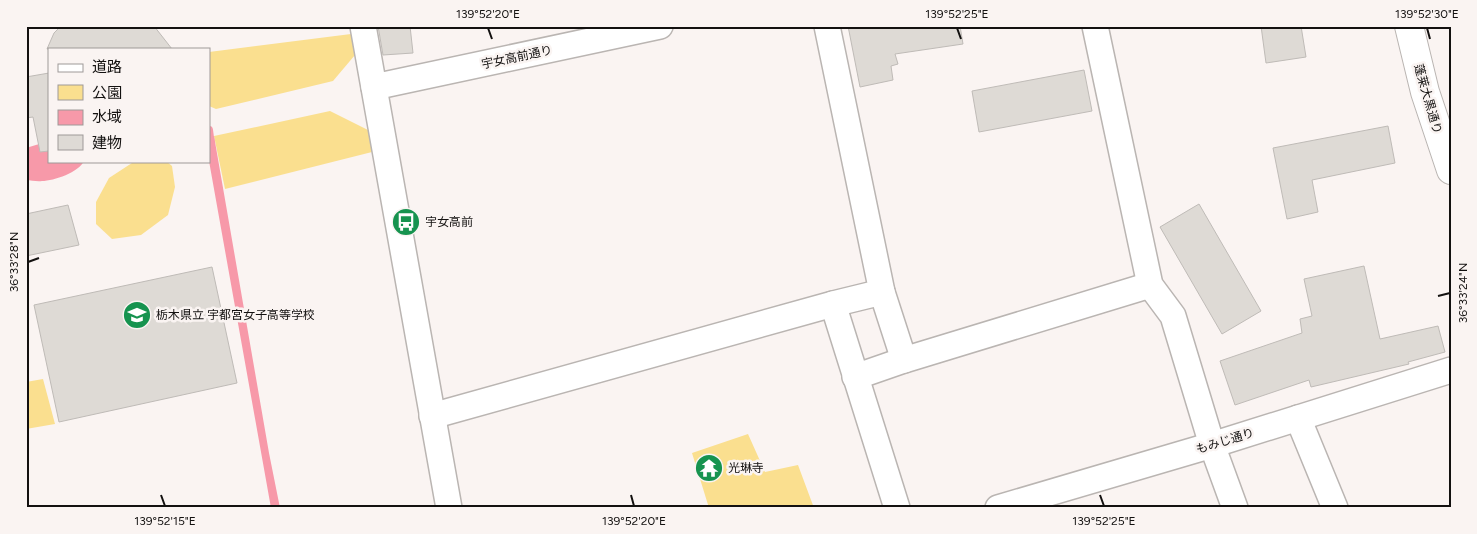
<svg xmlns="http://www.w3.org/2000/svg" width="1477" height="534" font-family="Figtree,'Noto Sans JP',sans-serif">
	<rect width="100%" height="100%" fill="#faf4f2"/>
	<g fill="#fadf8f">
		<polygon points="351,34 355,55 333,81 216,109 209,106 209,52"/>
		<polygon points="330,111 368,130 372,152 225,189 214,136"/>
		<polygon points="135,161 166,161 172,166 175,187 168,215 141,235 112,239 96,224 96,202 109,178"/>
		<polygon points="43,379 55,424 26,429 26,382"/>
		<polygon points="748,434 765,472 798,465 814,508 709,508 692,453"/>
	</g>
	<g fill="#f799a9">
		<polygon points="214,136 269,453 280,508 271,508 209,161 209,138"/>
		<path d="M49,141V161H84C79,172 54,181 42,181C37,182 31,180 26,180V148Z"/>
	</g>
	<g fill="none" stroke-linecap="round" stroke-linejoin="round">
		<polyline stroke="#f799a9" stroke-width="8" points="209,130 211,145"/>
	</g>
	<g fill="#dedad5" stroke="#bfbbb7">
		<polygon points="61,26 154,26 172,49 47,49 54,33"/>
		<polygon points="378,26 410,26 413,53 383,55"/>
		<polygon points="848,26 960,26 963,44 895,54 898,64 891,66 893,80 860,87"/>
		<polygon points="1261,26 1301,26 1306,57 1266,63"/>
		<polygon points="1084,70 1092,111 979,132 972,91"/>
		<polygon points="49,73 49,151 40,152 33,117 26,118 26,77"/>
		<polygon points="1388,126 1395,163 1312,180 1318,212 1287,219 1273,148"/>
		<polygon points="1199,204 1261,311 1222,334 1160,227"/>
		<polygon points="68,205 79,245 26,256 26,214"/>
		<polygon points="1364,266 1380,339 1438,326 1445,352 1408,362 1409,364 1311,387 1309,380 1235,405 1220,361 1302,333 1300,319 1312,316 1304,279"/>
		<polygon points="212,267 237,383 59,422 34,305"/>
	</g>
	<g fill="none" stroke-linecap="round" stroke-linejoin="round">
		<defs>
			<g id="street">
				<polyline points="363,26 449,508"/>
				<polyline points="1095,26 1150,285 1173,316 1212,445 1235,508"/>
				<polyline points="374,87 660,26"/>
				<polyline points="882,292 904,360"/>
				<polyline points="833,304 897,508"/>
				<polyline points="855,377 904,360 1150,285"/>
				<polyline points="432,416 833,304 882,292 827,26"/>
				<polyline points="1298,418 1335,508"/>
				<polyline points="998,508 1212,445 1451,370"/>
			</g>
			<polyline id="secondary" points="1409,26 1425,92 1451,170"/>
		</defs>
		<use href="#street" stroke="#bab5b2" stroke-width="28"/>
		<use href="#secondary" stroke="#bab5b2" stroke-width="30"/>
		<use href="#street" stroke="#fff" stroke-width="25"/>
		<use href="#secondary" stroke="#fff" stroke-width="28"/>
	</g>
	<path fill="none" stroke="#131110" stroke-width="2" d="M488,28L492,39M957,28L961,39M1427,28L1430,39M28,262L39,258M1438,296L1450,293M161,495L165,506M631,495L634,506M1100,495L1104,506"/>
	<defs>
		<symbol id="bus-disc" viewBox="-11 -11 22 22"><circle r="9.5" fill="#16934f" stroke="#faf4f2"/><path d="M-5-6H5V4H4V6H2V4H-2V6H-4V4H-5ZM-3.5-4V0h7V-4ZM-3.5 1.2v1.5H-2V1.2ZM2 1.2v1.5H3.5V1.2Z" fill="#fff"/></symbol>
		<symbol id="school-disc" viewBox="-11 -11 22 22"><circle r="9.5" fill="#16934f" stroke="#faf4f2"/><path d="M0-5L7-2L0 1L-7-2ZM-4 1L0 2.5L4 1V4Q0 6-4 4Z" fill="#fff"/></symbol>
		<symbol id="temple-disc" viewBox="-11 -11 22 22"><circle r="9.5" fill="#16934f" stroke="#faf4f2"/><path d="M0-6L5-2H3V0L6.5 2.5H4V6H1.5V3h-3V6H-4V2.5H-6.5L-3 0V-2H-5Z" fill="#fff"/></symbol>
	</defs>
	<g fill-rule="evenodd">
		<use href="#bus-disc" x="390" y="206" width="32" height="32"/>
		<use href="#school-disc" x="121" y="299" width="32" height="32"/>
		<use href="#temple-disc" x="693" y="452" width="32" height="32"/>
	</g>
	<g text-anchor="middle" stroke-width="5" stroke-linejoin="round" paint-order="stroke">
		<g font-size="12" fill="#131110" stroke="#faf4f2">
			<text transform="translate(517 57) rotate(-12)" y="4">宇女高前通り</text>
			<text transform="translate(1428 99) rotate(74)" y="4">蓬莱大黒通り</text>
			<text transform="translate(1225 441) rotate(-17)" y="4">もみじ通り</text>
		</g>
		<g font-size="12" fill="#131110" stroke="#faf4f2" text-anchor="start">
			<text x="425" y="226">宇女高前</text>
			<text x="156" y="319">栃木県立 宇都宮女子高等学校</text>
			<text x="728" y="472">光琳寺</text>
		</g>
	</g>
	<rect width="1477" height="534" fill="none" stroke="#faf4f2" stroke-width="55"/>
	<rect x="48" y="48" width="162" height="115" fill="#faf4f2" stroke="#9e9998"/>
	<rect x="58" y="64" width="25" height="8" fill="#ffffff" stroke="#9e9998"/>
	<text x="92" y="72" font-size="15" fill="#131110">道路</text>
	<rect x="58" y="85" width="25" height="15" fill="#fadf8f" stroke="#9e9998"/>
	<text x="92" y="98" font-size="15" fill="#131110">公園</text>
	<rect x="58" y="110" width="25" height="15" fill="#f799a9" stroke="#9e9998"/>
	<text x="92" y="122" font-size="15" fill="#131110">水域</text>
	<rect x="58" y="135" width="25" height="15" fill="#dedad5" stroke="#9e9998"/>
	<text x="92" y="148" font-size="15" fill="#131110">建物</text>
	<rect x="28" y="28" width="1422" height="478" fill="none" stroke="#131110" stroke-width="2"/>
	<g font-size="12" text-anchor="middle" fill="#131110">
		<text x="488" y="18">139°52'20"E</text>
		<text x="957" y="18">139°52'25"E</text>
		<text x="1427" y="18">139°52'30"E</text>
		<text transform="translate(14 262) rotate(-90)" y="4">36°33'28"N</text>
		<text transform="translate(1463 293) rotate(-90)" y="4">36°33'24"N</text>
		<text x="165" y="525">139°52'15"E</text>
		<text x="634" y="525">139°52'20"E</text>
		<text x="1104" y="525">139°52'25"E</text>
	</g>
</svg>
